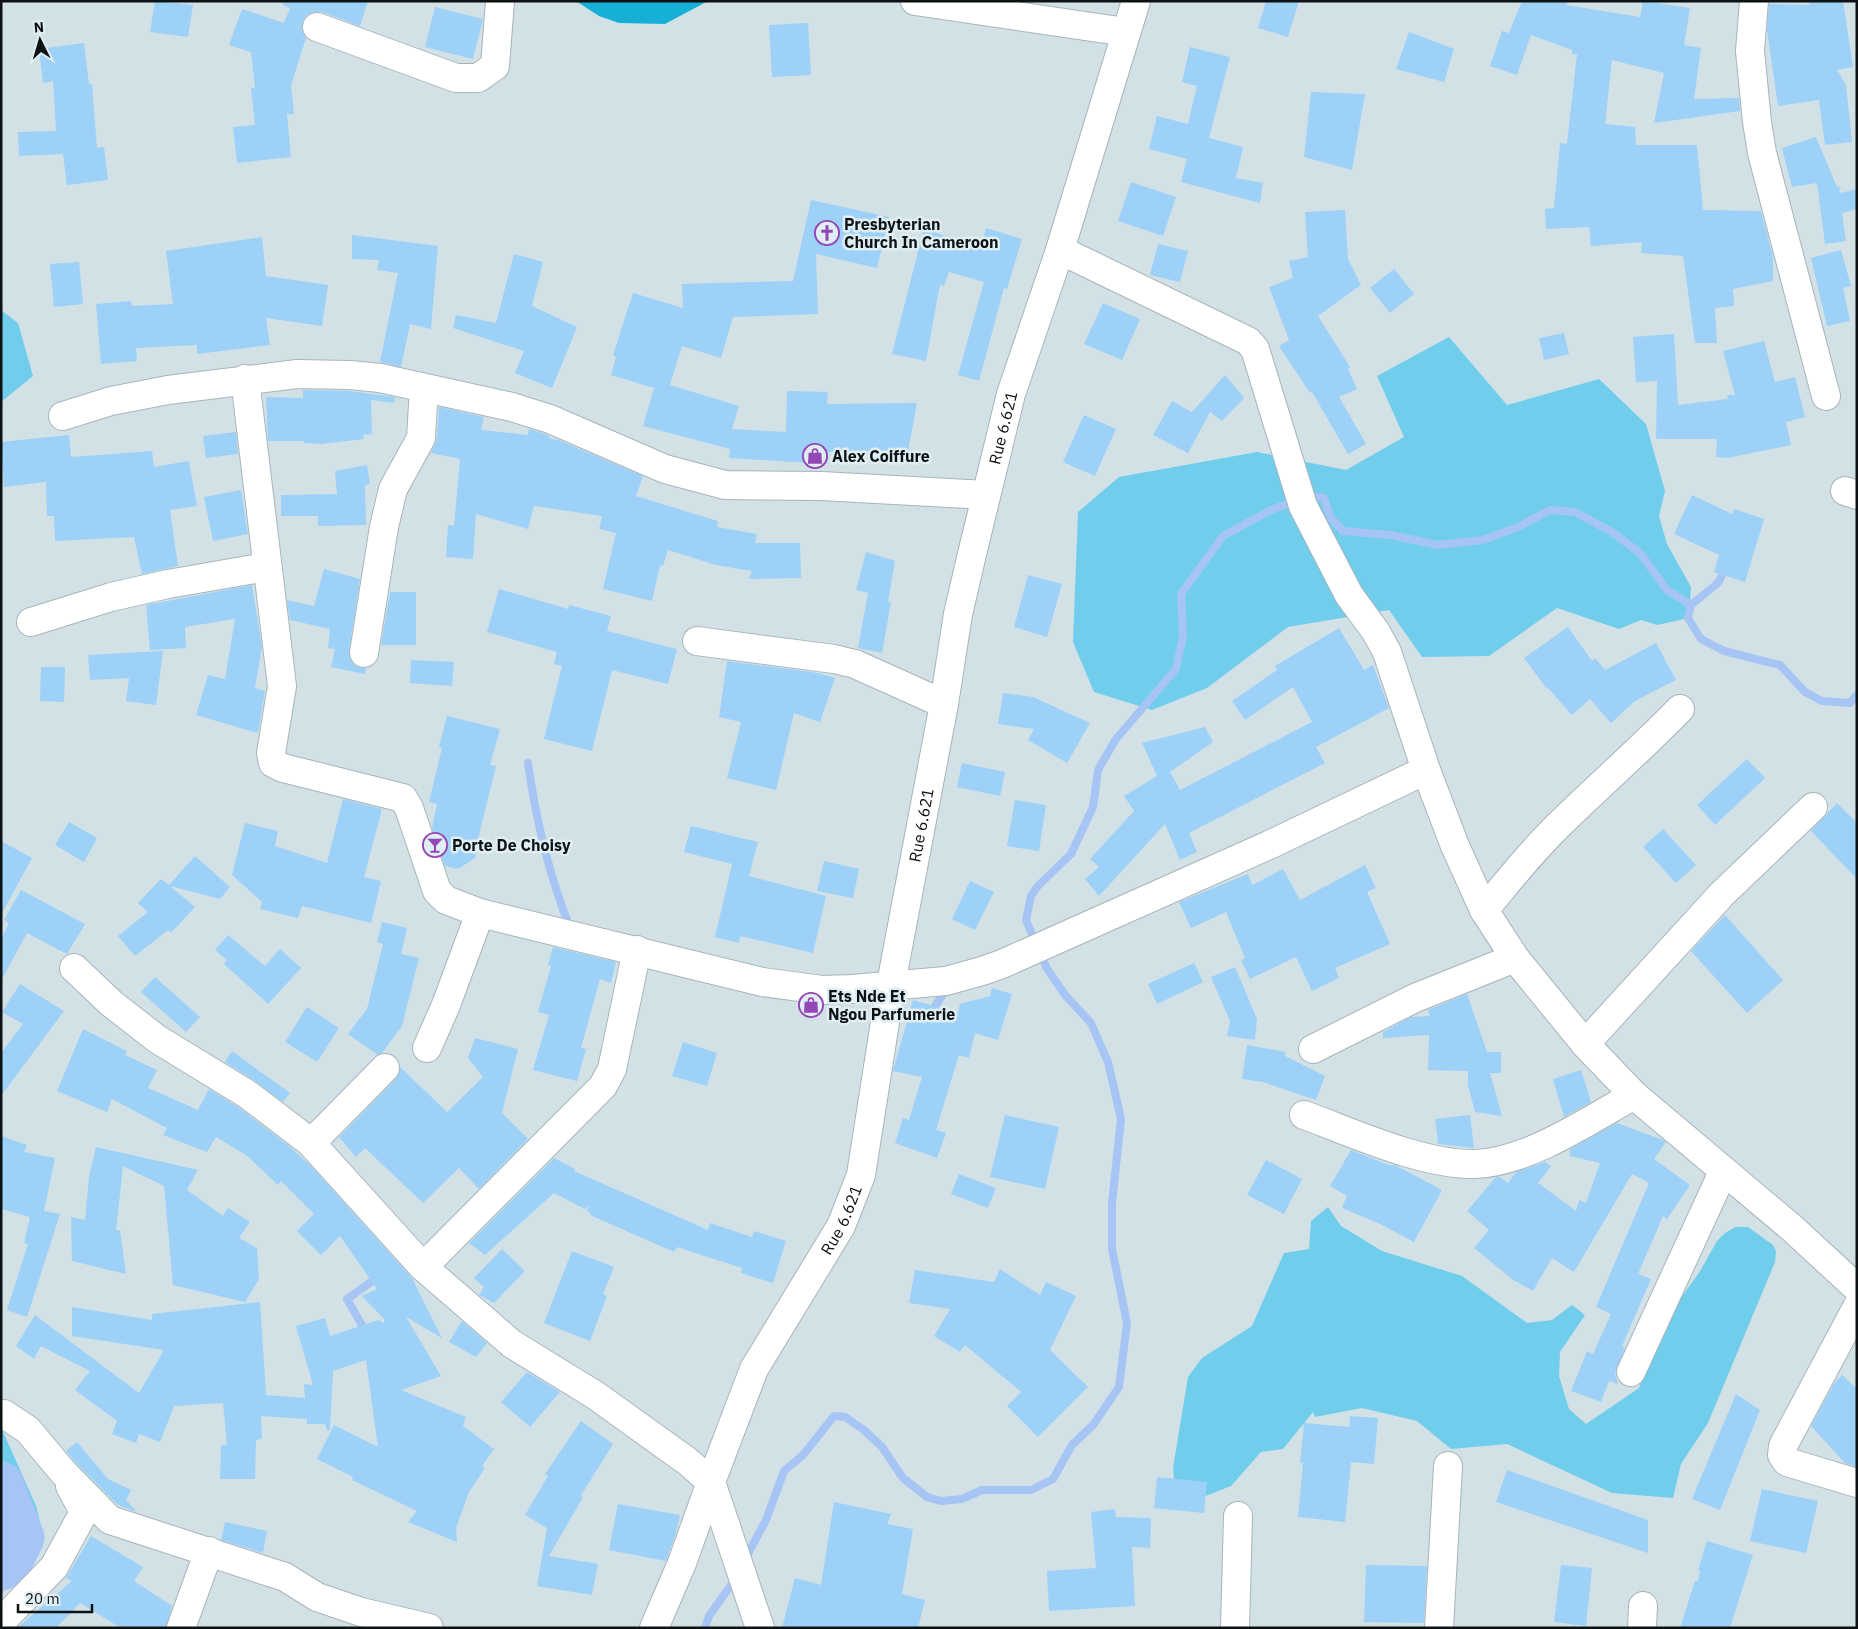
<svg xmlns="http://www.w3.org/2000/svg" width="1858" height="1629" font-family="'IBM Plex Sans',sans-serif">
	<rect width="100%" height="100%" fill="#d2e1e6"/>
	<g fill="#71cdec">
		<polygon points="1,310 18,323 33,376 1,402"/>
		<polygon points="1449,337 1507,405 1599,379 1646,424 1665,491 1659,516 1667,544 1691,587 1689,618 1657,625 1641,620 1619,629 1557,608 1489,656 1422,657 1389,610 1288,627 1207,688 1152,710 1094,692 1073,642 1078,512 1119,477 1257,452 1346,470 1404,437 1377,376"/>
		<polygon points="1328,1207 1341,1226 1382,1251 1462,1276 1527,1323 1552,1320 1572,1305 1585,1315 1560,1352 1559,1376 1569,1409 1586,1424 1639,1388 1665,1319 1699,1273 1717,1241 1725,1233 1735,1227 1748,1227 1773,1245 1776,1251 1775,1262 1708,1423 1681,1464 1673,1498 1612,1493 1507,1444 1451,1449 1417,1421 1362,1408 1315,1417 1313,1412 1283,1449 1261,1452 1231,1486 1203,1497 1174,1480 1173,1468 1188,1377 1202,1358 1252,1326 1284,1253 1309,1249 1311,1221"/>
		<polygon points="1,1427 36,1506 44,1539 1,1594"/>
	</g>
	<polygon fill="#16b0d7" points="576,1 708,1 665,24 619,23 599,16"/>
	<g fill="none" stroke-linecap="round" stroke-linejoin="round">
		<g stroke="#a6c5f5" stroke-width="8">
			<polyline points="1691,605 1718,583 1727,566"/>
			<path d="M528,763C536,820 549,875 570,928"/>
			<polyline points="930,1014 947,988"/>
			<polyline points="367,1334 347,1299 378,1277"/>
			<polyline points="744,1561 766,1520 784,1471 803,1455 834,1416 845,1417 864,1430 882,1447 903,1478 927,1497 941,1501 962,1499 982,1490 1031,1490 1053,1479 1072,1445 1093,1425 1119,1387 1127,1323 1112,1249 1112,1203 1121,1119 1108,1062 1091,1023 1065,995 1046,967 1026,920 1031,896 1037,887 1071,854 1093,807 1098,770 1116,739 1176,669 1183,636 1181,594 1223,536 1271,510 1310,496 1324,498 1330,517 1343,531 1390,535 1438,545 1483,540 1518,527 1550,510 1575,512 1612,532 1640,553 1667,590 1691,605 1688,618 1701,639 1724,651 1780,665 1805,692 1822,701 1850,703 1857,695"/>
			<polyline points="705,1628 709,1616 736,1578"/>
		</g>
		<polyline stroke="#a6c5f5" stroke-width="45" points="1,1484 22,1538 12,1558 1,1568"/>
	</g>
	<g fill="#9dd1f7">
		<polygon points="155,1 193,5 188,37 150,32"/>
		<polygon points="283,1 368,1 360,26 322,12 314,12 307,15 302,22 302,29 306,38 291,85 294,114 287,114 291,157 237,163 233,127 255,125 251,88 255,88 251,52 229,45 242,9 284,23 290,8 283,5"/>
		<polygon points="1266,1 1299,1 1288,37 1258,28"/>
		<polygon points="1522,1 1567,1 1566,5 1640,17 1643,1 1690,8 1684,45 1701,48 1694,99 1739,98 1740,111 1654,123 1664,73 1612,60 1605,124 1635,127 1636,145 1697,145 1703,210 1761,211 1773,257 1773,281 1733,289 1734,306 1715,308 1717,343 1695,343 1683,256 1641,253 1642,242 1591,246 1589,227 1546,229 1545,209 1554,208 1560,143 1567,144 1577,54 1572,54 1572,50 1531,35 1517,75 1490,66 1502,31 1509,33"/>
		<polygon points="1809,1 1843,1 1853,67 1837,70 1846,85 1852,142 1825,145 1819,100 1778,106 1767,30 1769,4 1810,5"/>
		<polygon points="435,7 483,19 473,59 425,47"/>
		<polygon points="808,23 811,75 772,77 769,25"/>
		<polygon points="1409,32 1454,49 1444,82 1396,69"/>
		<polygon points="84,43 89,84 92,84 97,148 104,147 108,180 67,185 63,154 19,156 18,132 56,131 53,81 43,83 39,49"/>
		<polygon points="1190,47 1230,57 1209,138 1243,147 1236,178 1263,183 1260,203 1181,182 1187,159 1149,149 1157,116 1188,124 1197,86 1182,82"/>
		<polygon points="1311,92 1365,94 1352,170 1304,157"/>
		<polygon points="1816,137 1837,187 1839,186 1840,193 1857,189 1857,209 1842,213 1846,241 1825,244 1817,183 1792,187 1782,148"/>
		<polygon points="1131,182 1176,197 1163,236 1118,221"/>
		<polygon points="811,200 889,217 877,268 816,254 818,314 733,317 721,358 682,346 670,385 739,406 732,429 786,432 787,391 828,392 827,404 917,403 908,451 828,452 827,464 729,458 730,449 643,426 654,388 611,375 616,357 613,355 633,293 683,308 682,284 793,281"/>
		<polygon points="1345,210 1348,259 1361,285 1318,316 1350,367 1348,369 1357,389 1339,397 1366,444 1348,454 1312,392 1310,393 1279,346 1289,340 1269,287 1293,278 1289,261 1308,257 1305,212"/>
		<polygon points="924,228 980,249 986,228 1022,239 1007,289 1004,288 979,381 958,375 984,282 949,272 944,286 940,285 926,361 892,354"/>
		<polygon points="352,235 438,246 431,329 410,324 401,367 380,362 398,273 377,270 379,260 352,259"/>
		<polygon points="262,237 266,276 328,285 322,326 266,318 270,345 197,354 197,345 136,348 137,361 101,364 96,304 131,301 132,306 173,304 166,251"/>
		<polygon points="1158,244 1188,251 1180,282 1150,275"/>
		<polygon points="1841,250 1851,286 1843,288 1850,321 1827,326 1811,258"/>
		<polygon points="514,254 543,262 532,306 577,327 552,388 515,373 524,351 453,328 456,315 496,323"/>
		<polygon points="79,262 83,304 54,307 50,264"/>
		<polygon points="1394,269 1414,294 1390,313 1370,288"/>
		<polygon points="1103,303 1140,319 1122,360 1084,344"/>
		<polygon points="1564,333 1569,354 1544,360 1539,338"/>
		<polygon points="1674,334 1678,405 1728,399 1727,395 1735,395 1723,351 1764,341 1775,382 1795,377 1805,417 1786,422 1791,445 1727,458 1716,457 1717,439 1656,439 1657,381 1636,382 1633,337"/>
		<polygon points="1225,375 1244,398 1222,421 1210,412 1188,453 1153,435 1172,401 1192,412"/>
		<polygon points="303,390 349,391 395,397 394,403 371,400 372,434 363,435 364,439 321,444 304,443 304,441 268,441 266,397 303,398"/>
		<polygon points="439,407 484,417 481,430 528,435 529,429 545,434 549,436 549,438 558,440 643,476 636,496 718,521 717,527 757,534 755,543 800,543 801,578 749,579 752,571 716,565 668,550 663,566 660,565 652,601 603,589 616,533 599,529 602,516 534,506 528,529 476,514 473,559 446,557 448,525 454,526 460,459 431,453 437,439"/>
		<polygon points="1084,415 1116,429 1095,476 1063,462"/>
		<polygon points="236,432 238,454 206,458 203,436"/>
		<polygon points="69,435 71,457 152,451 154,467 189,461 197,506 170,510 178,566 142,574 134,537 55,541 54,516 47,516 46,482 4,487 1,442"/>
		<polygon points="367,465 370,484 365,485 366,525 318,526 318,516 281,516 281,495 337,494 335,471"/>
		<polygon points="241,490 248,534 213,541 204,497"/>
		<polygon points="1692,495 1732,514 1734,509 1764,519 1745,582 1714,572 1719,555 1674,534"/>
		<polygon points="866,552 895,561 888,602 891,602 882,653 858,648 868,593 856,590"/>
		<polygon points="324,569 360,579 349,651 350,659 354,665 366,668 365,674 331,667 335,649 328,648 330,629 290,620 287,600 314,606"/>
		<polygon points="1028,575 1062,584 1047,637 1014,627"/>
		<polygon points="252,585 262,647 255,688 265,691 258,733 196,715 208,675 225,679 235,619 185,627 186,648 150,650 146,605"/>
		<polygon points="499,589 568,609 569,605 611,616 607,631 677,649 668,684 612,670 592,751 544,739 562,666 554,664 557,652 487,632"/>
		<polygon points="390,592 416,592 416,645 381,645"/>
		<polygon points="1568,627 1592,661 1595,658 1605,670 1656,643 1676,680 1635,701 1611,723 1590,699 1572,715 1548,688 1547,689 1524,658"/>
		<polygon points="1339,628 1364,670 1373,665 1389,708 1316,747 1325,763 1189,833 1197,852 1180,860 1165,824 1099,896 1085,879 1099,867 1090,859 1134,811 1124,796 1157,776 1142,743 1205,727 1213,742 1170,772 1180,790 1312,722 1293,687 1245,720 1232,701 1277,670 1275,666"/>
		<polygon points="163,651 156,705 126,701 129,678 90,680 88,655"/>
		<polygon points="411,660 454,662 452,686 410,683"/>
		<polygon points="727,661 818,673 835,678 820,722 794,713 776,790 727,778 741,722 719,717"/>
		<polygon points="41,667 65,667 64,702 40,701"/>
		<polygon points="1003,693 1033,697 1090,723 1067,763 1028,740 1034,729 998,724"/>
		<polygon points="447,716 500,729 490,765 496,766 477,843 479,844 475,858 458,869 445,866 432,828 437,804 429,802 442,748 439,747"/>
		<polygon points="1747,759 1765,778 1715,825 1697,805"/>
		<polygon points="962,763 1005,772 1000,796 957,787"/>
		<polygon points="343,799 382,809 364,877 381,881 371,923 302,906 298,918 260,909 262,902 232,875 245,823 278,831 275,846 327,863"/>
		<polygon points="1015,800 1046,805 1039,851 1007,846"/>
		<polygon points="1837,803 1857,823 1857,879 1811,831"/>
		<polygon points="69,822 97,838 84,862 55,845"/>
		<polygon points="691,826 758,842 749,876 826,896 813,953 740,936 739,943 715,937 732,864 684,852"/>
		<polygon points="1663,829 1696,865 1676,883 1643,847"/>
		<polygon points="1,841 32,858 1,915"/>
		<polygon points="195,856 230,887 220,899 170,886 195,907 171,933 168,930 135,956 118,936 148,912 138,903 161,879 169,885"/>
		<polygon points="824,861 859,869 853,898 817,891"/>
		<polygon points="1365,865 1376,888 1367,892 1390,944 1335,968 1339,978 1312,991 1296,957 1250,979 1241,960 1245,958 1226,912 1191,928 1179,902 1248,874 1252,885 1283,869 1300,900"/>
		<polygon points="970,881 994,892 975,930 952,919"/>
		<polygon points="21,890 85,924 67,954 27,933 1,981 1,939 9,923 4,920"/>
		<polygon points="1725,915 1783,980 1747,1013 1691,951"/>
		<polygon points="382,922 407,928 401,954 419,958 402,1026 382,1053 378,1055 348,1034 367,1009 383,944 377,942"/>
		<polygon points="228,935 265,966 280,949 301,968 268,1004 224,964 227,960 215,950"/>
		<polygon points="553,947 616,962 611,983 600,979 581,1048 586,1049 577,1081 533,1070 549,1015 538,1012 551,966 548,965"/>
		<polygon points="1194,963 1203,982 1157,1004 1148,984"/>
		<polygon points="1235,967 1257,1019 1255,1040 1227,1036 1230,1021 1211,977"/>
		<polygon points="155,977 200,1017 186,1032 141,992"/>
		<polygon points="20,984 64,1011 1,1096 1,1053 23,1024 2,1012"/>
		<polygon points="992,988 1012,994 998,1040 975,1033 969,1058 959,1055 936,1130 946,1133 937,1158 895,1143 903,1118 909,1120 922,1077 893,1071 913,1000 958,1013 960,1004 990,996"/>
		<polygon points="1467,994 1487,1052 1501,1052 1501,1073 1490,1073 1502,1116 1475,1112 1468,1085 1468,1071 1428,1070 1429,1035 1383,1038 1383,1032 1411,1017 1430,1016 1428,1010"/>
		<polygon points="307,1007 339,1028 317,1062 285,1042"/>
		<polygon points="83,1029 127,1051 125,1055 157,1070 148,1088 198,1110 209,1089 238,1107 289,1146 311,1166 412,1278 442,1338 406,1317 441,1376 401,1390 466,1417 463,1426 494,1449 482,1466 485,1468 469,1492 456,1528 457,1542 408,1522 417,1511 352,1480 353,1477 317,1459 334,1425 378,1447 366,1360 333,1371 330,1430 327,1431 325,1424 307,1424 307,1419 261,1416 262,1439 256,1440 255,1479 220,1479 221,1445 227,1445 223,1403 174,1406 160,1442 139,1434 136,1443 112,1434 117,1421 75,1390 90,1371 41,1346 34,1359 16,1346 35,1315 139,1393 164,1350 72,1336 72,1307 152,1320 152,1314 260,1302 266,1395 305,1398 304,1384 313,1385 296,1326 325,1318 330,1336 379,1320 383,1323 385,1320 362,1296 377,1289 340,1236 321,1255 297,1231 314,1214 281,1181 278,1185 246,1155 216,1137 207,1152 163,1135 167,1128 112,1099 107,1112 57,1091"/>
		<polygon points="475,1038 518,1049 502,1113 528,1139 479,1189 459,1168 423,1203 365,1148 356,1157 339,1137 396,1079 400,1067 447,1112 483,1077 468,1058"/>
		<polygon points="683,1042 717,1053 707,1086 672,1076"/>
		<polygon points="1247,1045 1285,1052 1285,1056 1325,1076 1316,1100 1263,1082 1242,1079"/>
		<polygon points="232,1051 290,1093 283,1102 255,1081 225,1062"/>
		<polygon points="1581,1070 1591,1102 1564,1117 1553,1079"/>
		<polygon points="1005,1115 1059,1127 1045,1189 990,1177"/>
		<polygon points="1470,1115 1474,1148 1438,1144 1435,1119"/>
		<polygon points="1617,1123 1663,1140 1666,1142 1654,1159 1690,1185 1667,1219 1663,1216 1638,1274 1651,1279 1622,1346 1625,1348 1615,1373 1618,1384 1609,1381 1601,1402 1571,1391 1587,1351 1593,1354 1611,1314 1596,1307 1649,1183 1632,1174 1574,1272 1552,1258 1533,1291 1512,1279 1474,1248 1489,1230 1467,1211 1496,1177 1500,1177 1508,1183 1516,1172 1545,1162 1551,1166 1538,1183 1576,1211 1579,1200 1586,1203 1600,1163 1570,1156 1570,1149"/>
		<polygon points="1,1136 27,1145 24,1152 55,1158 44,1211 60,1214 27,1317 7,1310 28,1244 24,1243 30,1217 1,1209"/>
		<polygon points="96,1147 198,1170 187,1190 223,1216 228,1208 250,1222 239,1238 257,1248 259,1279 245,1302 173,1285 164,1186 123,1166 116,1230 120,1230 126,1274 72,1261 71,1217 85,1220 89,1177"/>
		<polygon points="1351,1150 1389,1165 1395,1165 1442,1190 1414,1242 1380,1224 1342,1208 1347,1196 1330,1186"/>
		<polygon points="554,1158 575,1169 574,1171 708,1230 710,1223 752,1237 754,1231 786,1241 773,1283 741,1273 742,1268 677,1247 674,1252 590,1215 591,1213 587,1211 589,1205 585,1209 554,1193 485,1255 469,1243"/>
		<polygon points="1266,1160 1302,1179 1284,1214 1247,1195"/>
		<polygon points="959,1174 996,1188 988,1208 951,1194"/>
		<polygon points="502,1249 525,1271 494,1303 479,1295 484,1287 474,1278"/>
		<polygon points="572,1251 614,1267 603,1294 607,1296 590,1341 544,1323"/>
		<polygon points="1000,1269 1040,1295 1046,1282 1076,1296 1050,1350 1088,1387 1038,1437 1007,1406 1021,1392 965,1345 960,1352 934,1336 950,1309 909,1303 915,1270 994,1282"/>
		<polygon points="462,1321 487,1343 476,1357 449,1342"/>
		<polygon points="527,1372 560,1392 530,1427 501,1402"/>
		<polygon points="1842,1375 1857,1389 1857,1467 1845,1463 1811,1426 1835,1382"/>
		<polygon points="1736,1394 1760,1410 1720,1510 1692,1499"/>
		<polygon points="1350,1416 1378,1418 1374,1464 1351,1462 1345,1522 1298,1517 1303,1463 1300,1463 1304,1423 1349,1427"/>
		<polygon points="581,1421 613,1444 580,1497 583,1497 549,1556 598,1564 592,1595 537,1586 547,1528 525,1515 548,1476 545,1474"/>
		<polygon points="77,1442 108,1479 131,1490 126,1500 137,1512 118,1505 75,1462 66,1451"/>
		<polygon points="1507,1470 1648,1520 1648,1553 1496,1502"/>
		<polygon points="1157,1477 1207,1482 1204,1513 1154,1508"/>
		<polygon points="1762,1489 1818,1501 1806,1553 1750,1541"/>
		<polygon points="834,1502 891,1514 887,1524 913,1529 902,1594 925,1600 918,1628 782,1628 795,1578 821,1585"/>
		<polygon points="618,1504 680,1515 676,1533 666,1561 609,1550"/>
		<polygon points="1115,1509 1116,1517 1151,1518 1150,1548 1132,1547 1135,1606 1049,1611 1047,1571 1096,1568 1091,1512"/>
		<polygon points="225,1522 267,1531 263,1553 221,1540"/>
		<polygon points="91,1536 143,1567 134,1581 172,1606 166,1628 121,1628 80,1603 56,1628 17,1628 72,1581 66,1578"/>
		<polygon points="1707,1541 1753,1555 1730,1628 1680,1628 1695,1581 1698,1581 1700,1571 1698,1570"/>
		<polygon points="1366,1565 1427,1566 1424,1623 1364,1622"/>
		<polygon points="1561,1565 1592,1568 1586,1626 1554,1622"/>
	</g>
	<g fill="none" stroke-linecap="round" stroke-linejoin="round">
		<defs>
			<g id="minor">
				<polyline points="915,1 1126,32"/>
				<polyline points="1754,1 1750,51 1757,122 1762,153 1826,396"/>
				<polyline points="317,27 456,78 478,78 495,66 500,1"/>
				<polyline points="1060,250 1248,341 1255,349 1303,506 1349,595 1376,632 1387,652 1426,770 1455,846 1484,910 1515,958 1585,1044 1634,1095 1793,1229 1857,1288"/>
				<polyline points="245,379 282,686 271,753 273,763 283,768 403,798 409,808 437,891 446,900 480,913 762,982 822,990 852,989 946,981 982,971 1002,964 1269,845 1426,770"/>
				<polyline points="63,416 111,401 168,390 297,374 350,375 380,378 512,407 550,419 665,469 725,485 821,486 986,495"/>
				<polyline points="1845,491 1857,495"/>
				<polyline points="31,622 111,597 168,584 266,567"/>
				<polyline points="697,641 834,659 855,664 944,704"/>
				<polyline points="364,653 384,527 393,489 421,438 424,388"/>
				<path d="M1484,910C1511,878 1536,846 1566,818C1604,781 1643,747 1680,709"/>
				<polyline points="74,968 111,1003 157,1039 247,1094 310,1142 423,1267 512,1344 595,1395 687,1461 711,1482 682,1563 654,1628"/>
				<polyline points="1585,1044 1722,894 1813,807"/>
				<polyline points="427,1048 446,1005 480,913"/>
				<polyline points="1313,1049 1415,998 1515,958"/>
				<path d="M1304,1115C1354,1133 1422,1165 1475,1164C1526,1163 1590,1120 1634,1095"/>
				<polyline points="310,1142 322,1132 385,1068"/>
				<polyline points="423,1267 603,1086 612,1069 637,950"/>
				<polyline points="1857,1307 1783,1446 1782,1455 1787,1462 1857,1483"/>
				<polyline points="1631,1372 1723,1172"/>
				<polyline points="4,1414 28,1430 63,1472 110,1520 285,1577 317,1597 361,1612 429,1628"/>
				<polyline points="1,1622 54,1567 84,1512 70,1486"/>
				<polyline points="181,1628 209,1551"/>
				<path id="s1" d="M760,1628L711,1482L754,1369L841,1226L861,1175L891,984L944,704L958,614L972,554L1011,394L1060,250L1136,1"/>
				<polyline points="1235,1628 1238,1516"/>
				<polyline points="1439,1628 1448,1466"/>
				<polyline points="1642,1628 1643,1606"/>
			</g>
		</defs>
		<use href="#minor" stroke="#a7b5ba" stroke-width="30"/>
		<use href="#minor" stroke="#fff" stroke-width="28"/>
	</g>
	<defs>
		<symbol id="church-ring" viewBox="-11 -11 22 22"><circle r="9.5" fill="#dfeef3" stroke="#9445b6" stroke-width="1.5"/><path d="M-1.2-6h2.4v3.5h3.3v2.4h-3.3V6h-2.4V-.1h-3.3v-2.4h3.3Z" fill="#9445b6"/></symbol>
		<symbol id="shop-ring" viewBox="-11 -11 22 22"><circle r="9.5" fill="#dfeef3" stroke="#9445b6" stroke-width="1.5"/><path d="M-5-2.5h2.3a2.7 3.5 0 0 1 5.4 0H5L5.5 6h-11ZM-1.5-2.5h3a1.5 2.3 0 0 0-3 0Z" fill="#9445b6"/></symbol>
		<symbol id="bar-ring" viewBox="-11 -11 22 22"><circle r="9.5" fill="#dfeef3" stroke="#9445b6" stroke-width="1.5"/><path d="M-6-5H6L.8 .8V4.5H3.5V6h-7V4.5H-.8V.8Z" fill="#9445b6"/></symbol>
	</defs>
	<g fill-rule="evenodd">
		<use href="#church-ring" x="813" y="219" width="28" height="28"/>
		<use href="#shop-ring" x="801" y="442" width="28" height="28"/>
		<use href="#bar-ring" x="421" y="831" width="28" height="28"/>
		<use href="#shop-ring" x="797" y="991" width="28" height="28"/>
	</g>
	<g text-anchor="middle" stroke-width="5" stroke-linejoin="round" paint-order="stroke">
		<g font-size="16" font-weight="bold" fill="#0d1214" stroke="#dfeef3" text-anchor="start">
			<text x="844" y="230">Presbyterian<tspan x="844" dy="18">Church In Cameroon</tspan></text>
			<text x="832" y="462">Alex Coiffure</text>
			<text x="452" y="851">Porte De Choisy</text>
			<text x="828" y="1002">Ets Nde Et<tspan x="828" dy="18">Ngou Parfumerie</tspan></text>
		</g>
		<g font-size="16" fill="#0d1214" stroke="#dfeef3">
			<text dy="6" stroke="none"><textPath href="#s1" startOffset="1258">Rue 6.621</textPath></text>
			<text dy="6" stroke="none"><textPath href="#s1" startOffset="852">Rue 6.621</textPath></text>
			<text dy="6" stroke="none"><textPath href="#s1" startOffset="448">Rue 6.621</textPath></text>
		</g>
	</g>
	<rect width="1858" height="1629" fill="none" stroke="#0d1214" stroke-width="5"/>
	<g transform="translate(40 40) rotate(355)" stroke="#dfeef3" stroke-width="4" paint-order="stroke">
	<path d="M0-4L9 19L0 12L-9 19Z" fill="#0d1214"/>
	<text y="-8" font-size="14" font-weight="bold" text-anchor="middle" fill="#0d1214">N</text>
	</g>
	<path d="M18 1604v8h74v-8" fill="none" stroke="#0d1214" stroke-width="2.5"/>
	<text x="25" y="1604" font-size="15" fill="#0d1214" stroke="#dfeef3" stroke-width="4" paint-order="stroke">20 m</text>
</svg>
